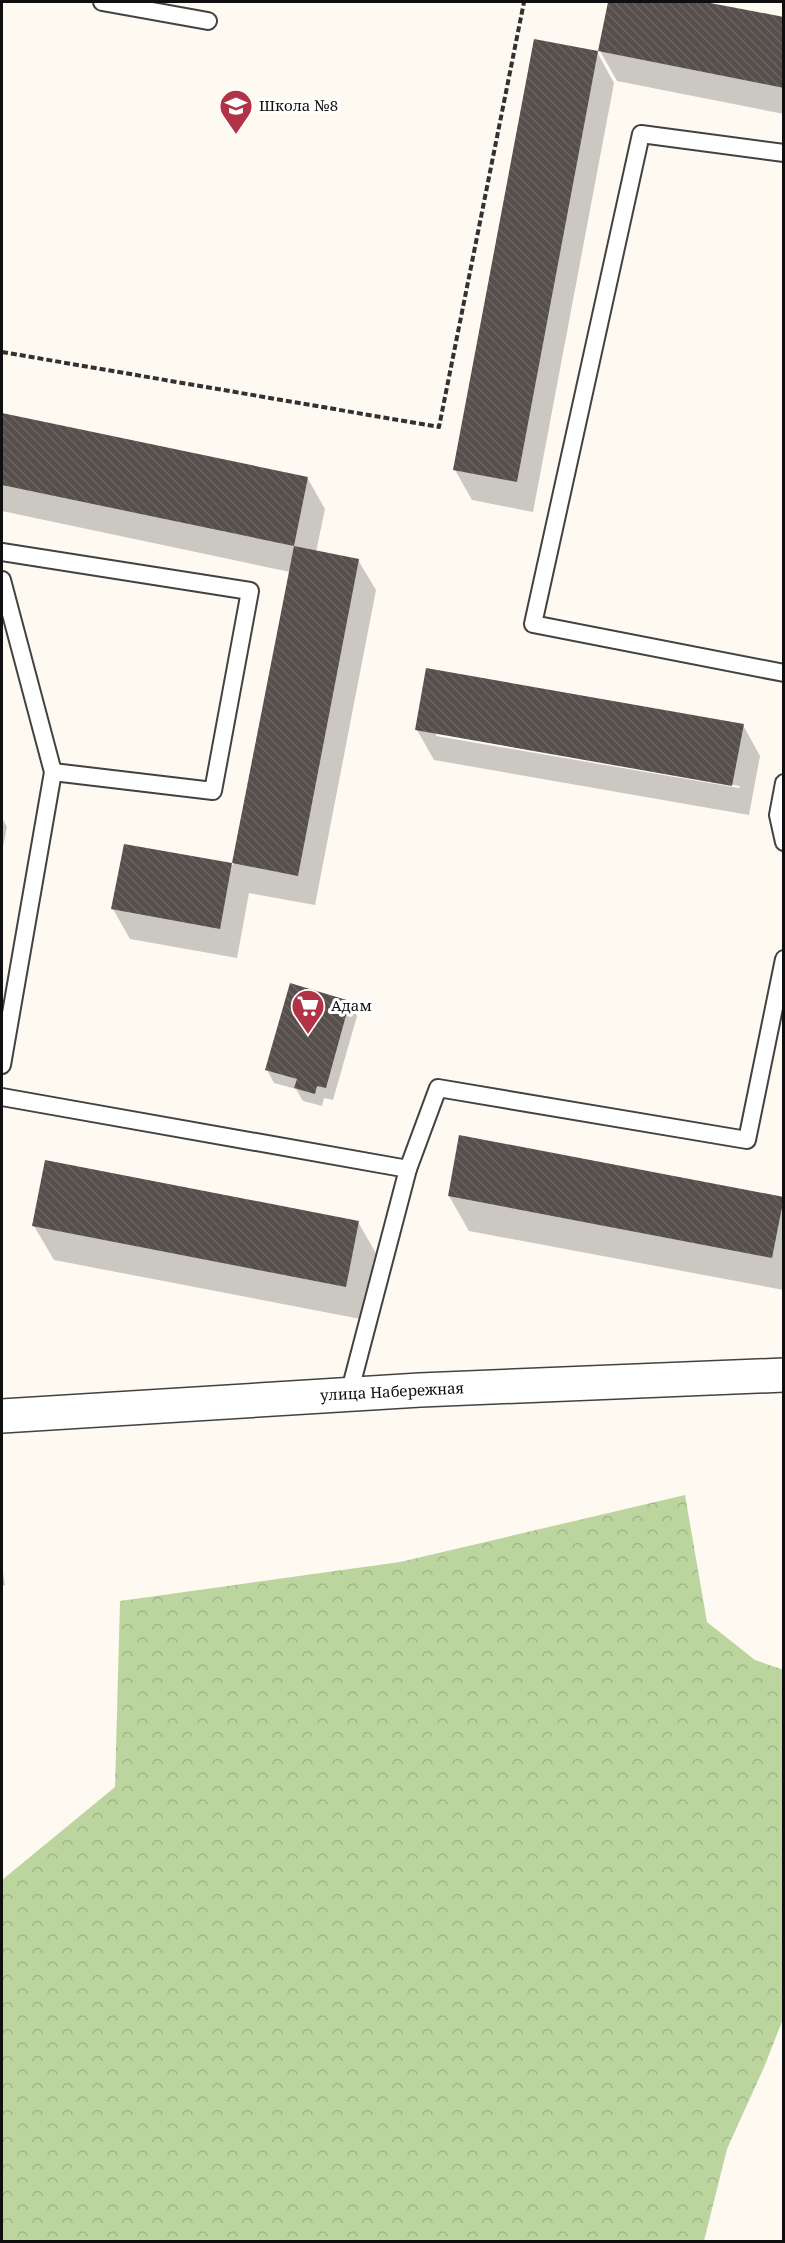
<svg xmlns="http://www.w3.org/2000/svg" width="785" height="2243" font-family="'Noto Serif',serif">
	<defs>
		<pattern id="forest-crowns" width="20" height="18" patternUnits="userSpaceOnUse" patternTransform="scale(1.5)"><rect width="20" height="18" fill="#bcd59f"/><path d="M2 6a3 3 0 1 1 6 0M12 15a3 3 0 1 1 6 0" fill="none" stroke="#a0b688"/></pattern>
		<pattern id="building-back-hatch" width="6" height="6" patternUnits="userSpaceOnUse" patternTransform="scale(1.5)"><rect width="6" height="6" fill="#564f4c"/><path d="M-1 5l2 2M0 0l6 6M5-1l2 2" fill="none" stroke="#696461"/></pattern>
	</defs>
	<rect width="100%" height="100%" fill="#fefaf2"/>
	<polygon fill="url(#forest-crowns)" points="685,1495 707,1622 755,1660 784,1670 783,2019 765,2065 727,2149 704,2241 2,2241 2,1880 115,1787 120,1601 400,1562"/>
	<g fill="#0003" fill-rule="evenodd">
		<polygon points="609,2 697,2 784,19 784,114 617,81 600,51"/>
		<polygon points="597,52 614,83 533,512 472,500 455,470"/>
		<polygon points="2,414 308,479 325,509 316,552 358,560 376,590 315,905 249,893 237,958 130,939 113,909 125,845 233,865 290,572 2,511"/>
		<path d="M743,725L760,756L749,815L434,760L417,730ZM436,732L740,786L739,788L436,736Z"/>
		<polygon points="2,818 7,827 2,852"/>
		<polygon points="349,1002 357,1016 333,1100 324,1098 322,1106 303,1101 296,1089 274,1083 267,1070"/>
		<polygon points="449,1196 784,1199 784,1290 469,1231"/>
		<polygon points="358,1222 378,1257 366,1320 54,1260 34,1226"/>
		<polygon points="2,1566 5,1585 2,1586"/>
	</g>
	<g fill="url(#building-back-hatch)">
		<polygon points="608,2 705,2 784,17 784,88 598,51 517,482 453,470 534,39 598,51"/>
		<polygon points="2,413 308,477 294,546 2,485"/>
		<polygon points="294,546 359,559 298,876 232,863"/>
		<polygon points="426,668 744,724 732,786 415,730"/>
		<polygon points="124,844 232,863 220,929 111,909"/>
		<polygon points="290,983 350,1001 326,1088 317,1086 315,1094 294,1088 297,1079 265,1070"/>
		<polygon points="459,1135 784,1197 772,1258 448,1196"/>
		<polygon points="45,1160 359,1221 346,1287 32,1226"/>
	</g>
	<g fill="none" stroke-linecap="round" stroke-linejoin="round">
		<defs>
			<g id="service">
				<polyline points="102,2 208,21"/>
				<polyline points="784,153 641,134 533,624 784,673"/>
				<polyline points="2,552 250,591 213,791 53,772"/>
				<polyline points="2,580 53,772 2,1065"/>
				<polyline points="784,783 778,815 784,842"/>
				<polyline points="2,1097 408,1169 349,1394"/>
				<polyline points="408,1169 438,1088 747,1140 784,959"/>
			</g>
			<polyline id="minor" points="2,1416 420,1390 784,1375"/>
		</defs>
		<use href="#service" stroke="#424242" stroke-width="20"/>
		<use href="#minor" stroke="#424242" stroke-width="36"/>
		<polyline stroke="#313131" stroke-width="4" stroke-dasharray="6 3" stroke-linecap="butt" points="2,352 439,427 524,2"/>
		<use href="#service" stroke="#fff" stroke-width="16"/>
		<use href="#minor" stroke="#fff" stroke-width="33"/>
	</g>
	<defs>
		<symbol id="school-pin" viewBox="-11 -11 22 30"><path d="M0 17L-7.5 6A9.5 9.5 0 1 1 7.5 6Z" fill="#b23345" stroke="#fff"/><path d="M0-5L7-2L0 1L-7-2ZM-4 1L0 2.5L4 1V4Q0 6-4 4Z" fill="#fff"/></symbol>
		<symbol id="supermarket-pin" viewBox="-11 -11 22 30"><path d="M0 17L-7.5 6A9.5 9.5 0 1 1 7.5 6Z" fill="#b23345" stroke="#fff"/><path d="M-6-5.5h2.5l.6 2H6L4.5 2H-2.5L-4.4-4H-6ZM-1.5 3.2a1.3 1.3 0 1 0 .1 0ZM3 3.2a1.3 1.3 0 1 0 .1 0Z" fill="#fff"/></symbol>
	</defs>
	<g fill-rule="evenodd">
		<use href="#school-pin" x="217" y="87" width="38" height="52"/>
		<use href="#supermarket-pin" x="289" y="987" width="38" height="52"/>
	</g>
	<g text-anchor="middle" stroke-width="6" stroke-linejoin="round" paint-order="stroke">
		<g font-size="15" fill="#0f0f0f" stroke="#fff" text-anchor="start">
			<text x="259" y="111">Школа №8</text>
			<text x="331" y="1011">Адам</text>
		</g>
		<g font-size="15" fill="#0f0f0f" stroke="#fff">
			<text transform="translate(392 1392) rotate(-3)" y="5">улица Набережная</text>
		</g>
	</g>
	<rect width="785" height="2243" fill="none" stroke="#0f0f0f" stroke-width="6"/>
</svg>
